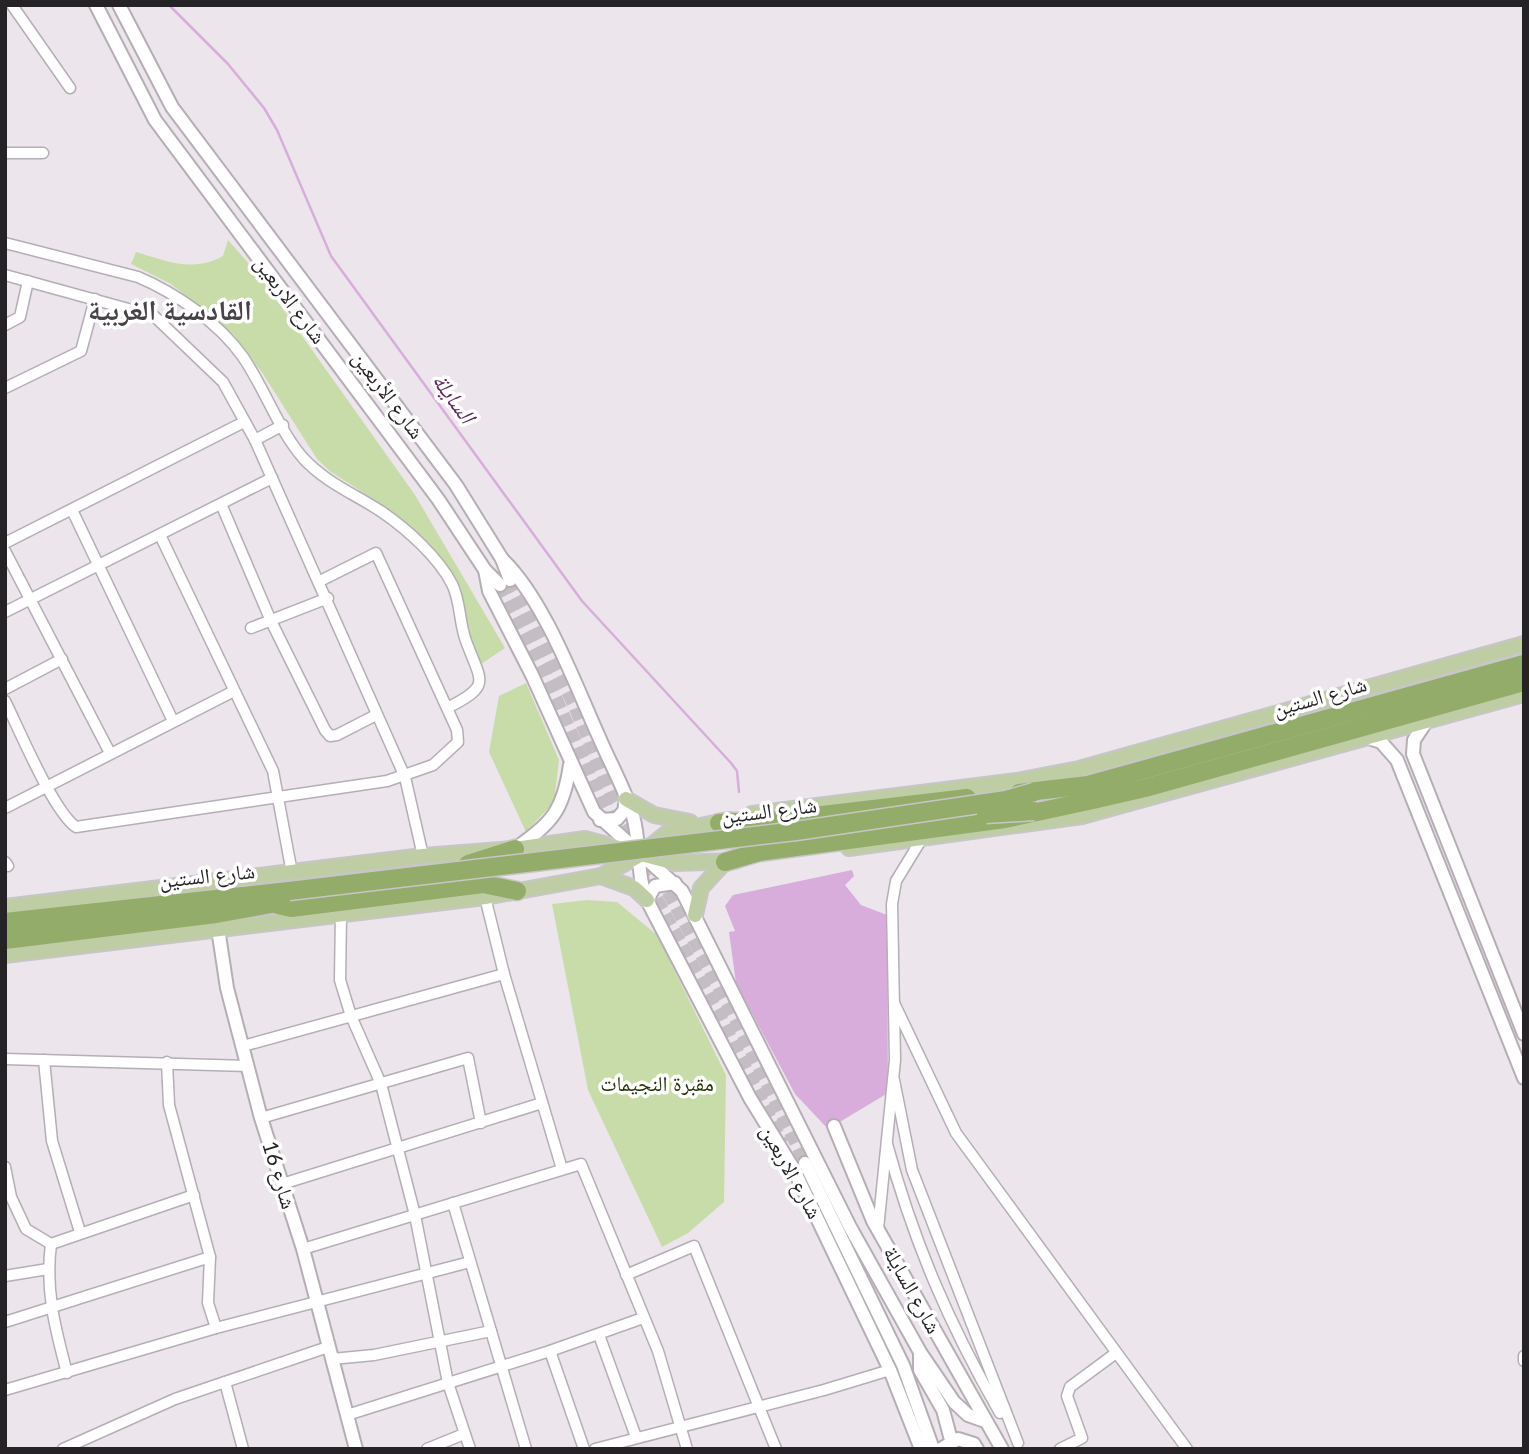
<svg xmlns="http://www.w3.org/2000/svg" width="1529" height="1454" font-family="Lato,'Noto Naskh Arabic',sans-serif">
	<rect width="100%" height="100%" fill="#ece5ec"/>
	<g fill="#c8dca9">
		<path d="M228,240L258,274L415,495L505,648L478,666L454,580L383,505L331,472L317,459L263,374L234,335L171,284L131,264L136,252C167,261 192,273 223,256Z"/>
		<polygon points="526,683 559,760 554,802 526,832 489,752 499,696"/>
		<polygon points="587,900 617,902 657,935 726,1075 724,1202 688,1233 662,1247 588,1090 552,904"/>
	</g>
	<polygon fill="#d8addb" points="852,870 854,876 845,885 861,905 887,915 888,1093 828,1129 795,1094 736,983 729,932 735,931 725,906 733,895"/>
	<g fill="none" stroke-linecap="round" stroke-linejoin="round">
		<polyline stroke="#d8addb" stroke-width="2.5" points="169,5 228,64 264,108 277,130 331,256 582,601 731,763 737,771 739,792"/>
		<g stroke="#c4bec4" stroke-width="12" stroke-dasharray="12 6" stroke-linecap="butt">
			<polyline points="510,580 573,704 612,798 637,839"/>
			<polyline points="500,585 544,670 603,804 616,828"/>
			<polyline points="640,867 722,1019 783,1143"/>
			<polyline points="659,876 733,1015 805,1163"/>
		</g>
		<defs>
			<g id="street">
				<polyline points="12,5 70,88"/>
				<polyline points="5,153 43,153"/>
				<path d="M5,243L138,277C176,293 219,323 243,357C265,389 278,429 303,458C326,483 355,494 382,512C407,529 438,557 452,584C461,602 459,623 466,641C481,682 492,685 449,707"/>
				<polyline points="5,275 154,316 223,382 255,440 405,777 423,856"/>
				<polyline points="5,325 20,317 28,281"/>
				<polyline points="5,388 81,351 95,299"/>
				<polyline points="255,440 283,425"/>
				<polyline points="221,504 271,621 325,730 330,736 337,735 376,715"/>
				<polyline points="72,510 173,721"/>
				<polyline points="160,535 273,771 292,873"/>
				<polyline points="5,543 244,422"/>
				<polyline points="5,551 110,753"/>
				<polyline points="5,612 272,478"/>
				<polyline points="251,628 328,598"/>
				<polyline points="5,689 62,659"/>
				<path d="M5,701C19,729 53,811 76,827L387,781L433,765L458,742L457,730L376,553L320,581"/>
				<polyline points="5,808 234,691"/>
				<polyline points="5,862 8,866"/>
				<polyline points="485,897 504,974 562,1169"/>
				<polyline points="341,914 340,980 351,1016 381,1084 415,1215 448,1383 470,1449"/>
				<polyline points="895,1005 956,1133 1187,1449"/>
				<polyline points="243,1046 504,974"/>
				<polyline points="5,1059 248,1066"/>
				<polyline points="44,1060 52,1141 80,1232"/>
				<polyline points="167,1062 169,1105 210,1257 208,1303 216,1328"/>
				<polyline points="894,1080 912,1170 1018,1443"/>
				<polyline points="261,1118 468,1058 481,1123"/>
				<path d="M887,1144C914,1243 949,1324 1000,1413"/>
				<polyline points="5,1167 11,1197 26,1229 51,1244"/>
				<polyline points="282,1184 542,1103"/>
				<polyline points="453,1203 526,1449"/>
				<polyline points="878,1229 895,1060 892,904 896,881 921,840"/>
				<polyline points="51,1244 194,1195"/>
				<path d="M51,1244C45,1290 55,1328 67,1373"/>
				<polyline points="303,1249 581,1164 658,1351 687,1449"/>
				<polyline points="626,1275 694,1246 776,1449"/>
				<polyline points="5,1276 48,1269"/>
				<polyline points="5,1322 210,1257"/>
				<polyline points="599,1335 636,1437"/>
				<polyline points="550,1351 584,1449"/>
				<polyline points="1524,1356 1524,1361"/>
				<polyline points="332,1359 374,1355 491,1331"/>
				<polyline points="225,1382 243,1449"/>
				<polyline points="5,1390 216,1328 470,1262"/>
				<polyline points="347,1415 550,1351 643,1318"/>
				<polyline points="63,1449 175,1399 328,1347"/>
				<polyline points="427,1449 464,1434"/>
				<polyline points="595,1449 824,1390 890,1370"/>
				<polyline points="1060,1449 1082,1438 1067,1396 1070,1387 1116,1353"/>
			</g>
			<g id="secondary">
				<polyline points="96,5 155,120 438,499 485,570 500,585"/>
				<polyline points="119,5 172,107 456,485 502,559 510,580"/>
				<path d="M502,559C544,599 575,684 599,737C610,763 625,789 633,816C641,844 636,873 647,900L750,1098L793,1168L890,1370L921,1449"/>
				<polyline points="485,570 489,591 532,675 594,812 682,891 850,1227 920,1352 954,1402 968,1415 985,1421"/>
				<polyline points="1428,719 1414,740 1413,754 1524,1034"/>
				<polyline points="1366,737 1381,742 1397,760 1524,1078"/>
				<polyline points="600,820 617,819 624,811 626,799"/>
				<path d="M515,849C552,822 563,812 570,765"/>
				<polyline points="647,900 655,886 675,883"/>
				<polyline points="217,922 227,988 261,1118 303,1249 356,1449"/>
				<polyline points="834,1126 873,1221 1002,1449"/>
				<polyline points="805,1163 903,1365 933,1449"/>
				<polyline points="920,1353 920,1370 943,1410 951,1440"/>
				<polyline points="941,1449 958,1439 974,1444 977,1449"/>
			</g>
			<g id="primary">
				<polyline points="626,799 654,815 690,822"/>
				<polyline points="752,814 1017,781 1079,769 1524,644"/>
				<polyline points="849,848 1082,816 1524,694"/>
				<polyline points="601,876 634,888 647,900"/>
				<polyline points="5,907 423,856 515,849 585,839 675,863 735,861"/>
				<polyline points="695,915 701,888 725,862"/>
				<polyline points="5,955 485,897 601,876 640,855 667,833 729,820"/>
			</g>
			<g id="highway">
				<polyline points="1019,793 1088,785 1524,664"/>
				<polyline points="719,823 788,819 967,798"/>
				<polyline points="725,862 759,852 1005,819 1093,800 1145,788 1524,682"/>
				<polyline points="468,864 515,849"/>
				<polyline points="278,905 291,908 483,884 517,891"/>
				<polyline points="5,922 289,891"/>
				<polyline points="5,940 216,914 288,901"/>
			</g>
		</defs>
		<use href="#street" stroke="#b5aeb5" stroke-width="13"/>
		<use href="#secondary" stroke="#b5aeb5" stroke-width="16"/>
		<use href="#primary" stroke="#c7c6c7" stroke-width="18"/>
		<use href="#highway" stroke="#c7c6c7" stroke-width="21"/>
		<use href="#street" stroke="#fff" stroke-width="10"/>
		<use href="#secondary" stroke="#fff" stroke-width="12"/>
		<use href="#primary" stroke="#bfcda5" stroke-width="14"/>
		<use href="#highway" stroke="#94ac69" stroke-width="18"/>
		<defs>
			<g id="highway-bridge">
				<polyline points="986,814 1034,811"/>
				<polyline points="289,891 796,831 1006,800 1034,792"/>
			</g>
		</defs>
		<use href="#highway-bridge" stroke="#c7c6c7" stroke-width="21" stroke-linecap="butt"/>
		<use href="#highway-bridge" stroke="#94ac69" stroke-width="18"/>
	</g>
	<g text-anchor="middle" stroke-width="7" stroke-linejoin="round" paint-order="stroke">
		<g font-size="21" fill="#262326" stroke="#fff">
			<text transform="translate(290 300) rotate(53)" y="7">شارع الاربعين</text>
			<text transform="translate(388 395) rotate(53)" y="7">شارع الأربعين</text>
			<text transform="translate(1320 697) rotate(-16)" y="7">شارع الستين</text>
			<text transform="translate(769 811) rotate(-7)" y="7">شارع الستين</text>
			<text transform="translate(207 876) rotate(-6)" y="7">شارع الستين</text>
			<text transform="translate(791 1172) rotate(61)" y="7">شارع الاربعين</text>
			<text transform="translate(279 1175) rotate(73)" y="7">شارع 16</text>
			<text transform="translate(912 1290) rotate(61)" y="7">شارع السايلة</text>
		</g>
		<g font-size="21" fill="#263309" stroke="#fff">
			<text x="657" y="1091">مقبرة النجيمات</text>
		</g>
		<g font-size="23" font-style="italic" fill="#5d2961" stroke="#fff">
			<text transform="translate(454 398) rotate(54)" y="8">السايلة</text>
		</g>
		<g font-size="28" font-weight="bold" fill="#484249" stroke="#fff">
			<text x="170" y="320">القادسية الغربية</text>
		</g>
	</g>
	<rect width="1529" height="1454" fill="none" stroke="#262326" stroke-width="14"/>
</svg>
